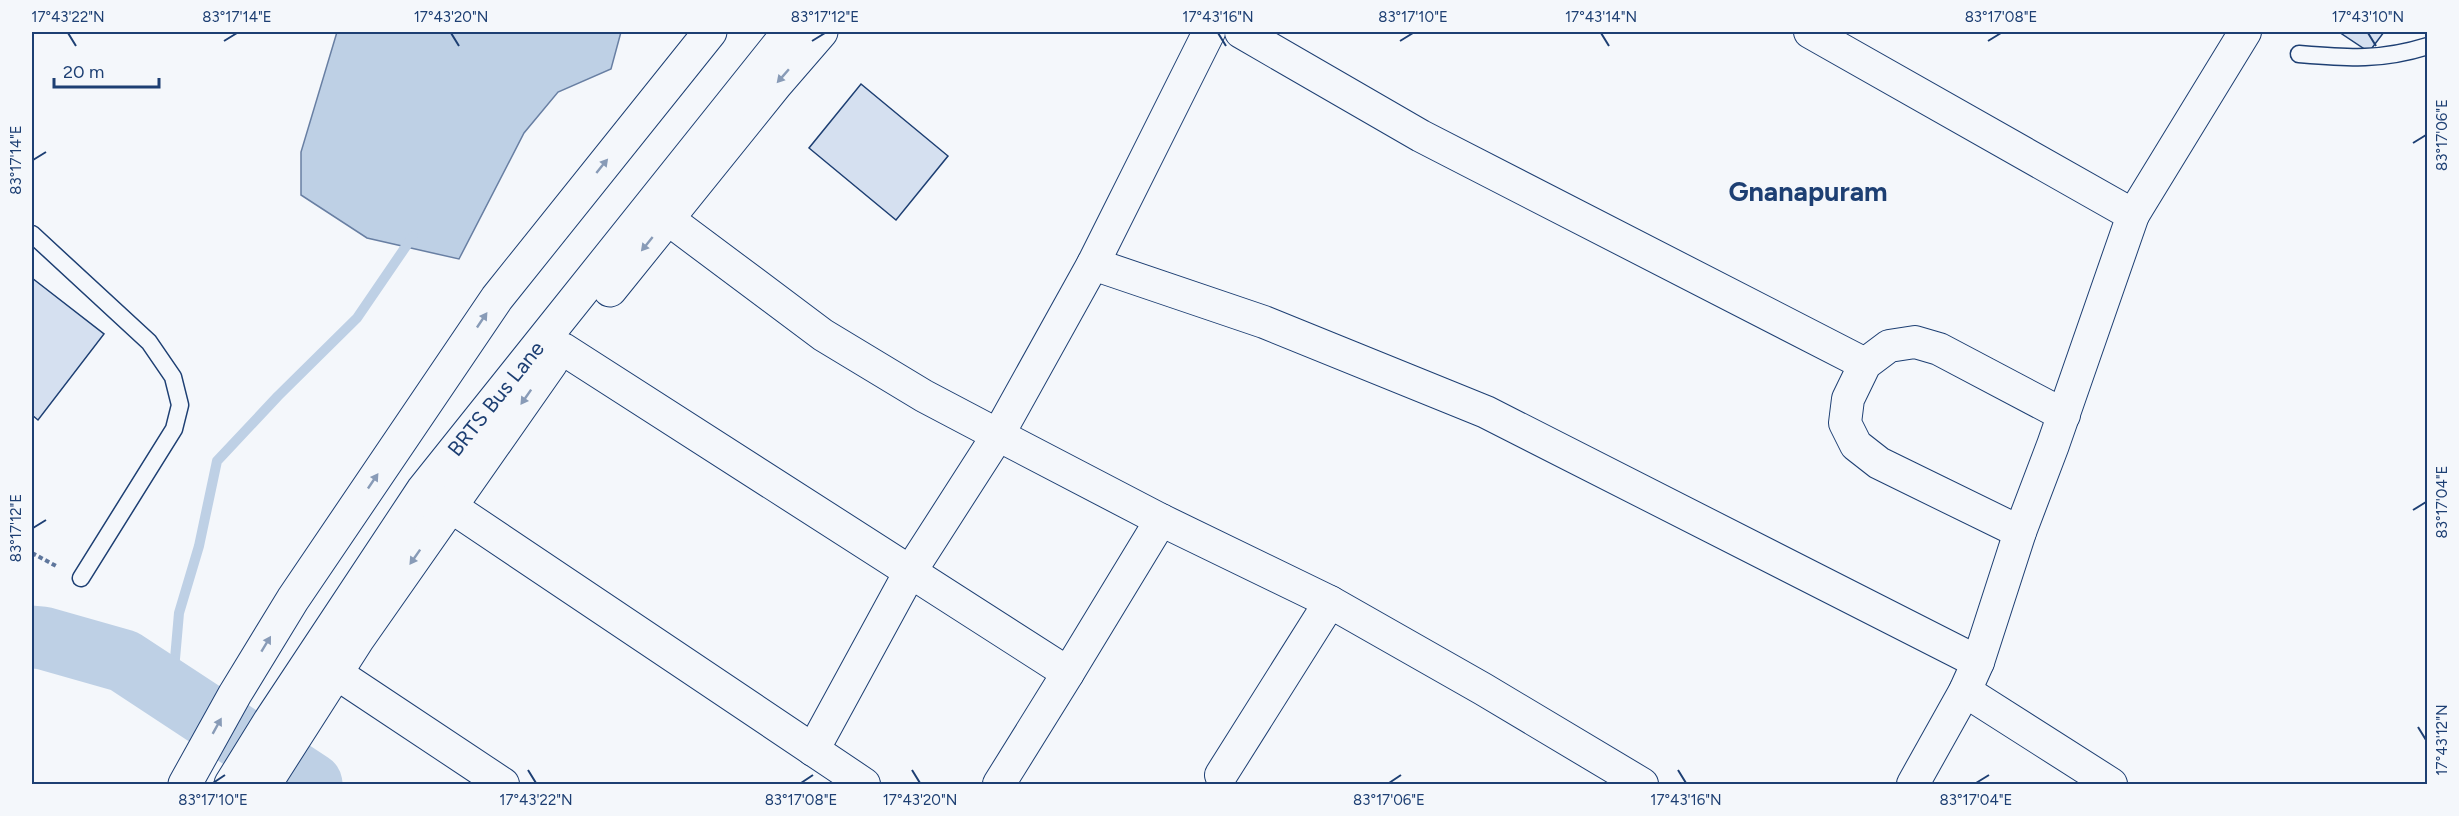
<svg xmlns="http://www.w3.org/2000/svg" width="2459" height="816" font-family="Figtree,sans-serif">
	<rect width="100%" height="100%" fill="#f4f7fb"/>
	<polygon fill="#bed0e5" stroke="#687fa3" stroke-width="1.5" points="337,32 621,32 611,69 558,92 524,133 459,259 367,238 301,195 301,152"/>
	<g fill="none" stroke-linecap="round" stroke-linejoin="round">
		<polyline stroke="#bed0e5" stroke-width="10" points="172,693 179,613 199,546 217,461 278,396 357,318 413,236"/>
		<polyline stroke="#bed0e5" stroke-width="63" points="32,637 43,638 124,661 311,784"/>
	</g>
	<g fill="#d5e0f0" stroke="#1d3f73" stroke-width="1.5">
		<polygon points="2339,32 2384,32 2369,52"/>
		<polygon points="861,84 948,156 896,220 809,148"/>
		<polygon points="32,278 104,334 38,420 32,415"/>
	</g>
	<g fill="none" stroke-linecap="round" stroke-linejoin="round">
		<defs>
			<g id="lane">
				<path d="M2299,54C2348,58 2380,61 2428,46"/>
				<polyline points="32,234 149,342 173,377 180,405 174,429 81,578"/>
			</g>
			<g id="street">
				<polyline points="1241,32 1421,136 1865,364"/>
				<polyline points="1810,32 2133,215 2053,445 2020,532 1978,662 1965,691 1913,784"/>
				<polyline points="2133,215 2245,32"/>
				<polyline points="668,219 823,335 924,396 998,435 910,572 813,750"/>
				<polyline points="1093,264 1264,322 1486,412 1978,662"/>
				<polyline points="563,349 1068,673 999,784"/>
				<polyline points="450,506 864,784"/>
				<polyline points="1161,520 1330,602"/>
				<polyline points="2020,532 1879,463 1856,445 1845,423 1848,399 1865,364 1889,346 1915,342 1939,349 2064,415"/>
				<polyline points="336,673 503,784"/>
				<polyline points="1068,673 1161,520 998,435 1093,264 1209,32"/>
				<polyline points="1965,691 2111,784"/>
				<polyline points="1221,775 1330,602 1483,689 1642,784"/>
			</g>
			<g id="primary">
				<polyline points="610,290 776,84 821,32"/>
				<polyline points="185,784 235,694 293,599 497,298 710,32"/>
				<path id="s1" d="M231,784L270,721L423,490L789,32"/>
				<polyline points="265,784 357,640 551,363"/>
			</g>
		</defs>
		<use href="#lane" stroke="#1d3f73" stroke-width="19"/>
		<use href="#street" stroke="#1d3f73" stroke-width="34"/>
		<use href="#primary" stroke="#1d3f73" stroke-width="35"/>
		<polyline stroke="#5e769c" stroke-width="4" stroke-dasharray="4.5 3" stroke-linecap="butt" points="32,553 58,567"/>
		<use href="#lane" stroke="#f4f7fb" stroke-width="16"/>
		<use href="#street" stroke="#f4f7fb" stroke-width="32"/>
		<use href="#primary" stroke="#f4f7fb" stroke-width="33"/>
	</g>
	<defs><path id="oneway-solid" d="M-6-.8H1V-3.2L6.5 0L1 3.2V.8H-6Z" transform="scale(1.5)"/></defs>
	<g fill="#889bb7">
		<use href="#oneway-solid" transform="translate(783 76) rotate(131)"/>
		<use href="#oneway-solid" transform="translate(602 166) rotate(-51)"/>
		<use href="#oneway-solid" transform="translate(647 244) rotate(129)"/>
		<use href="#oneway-solid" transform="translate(482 320) rotate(-56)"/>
		<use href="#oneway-solid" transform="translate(526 397) rotate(125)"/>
		<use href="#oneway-solid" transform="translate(373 481) rotate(-56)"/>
		<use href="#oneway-solid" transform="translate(415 557) rotate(125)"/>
		<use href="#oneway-solid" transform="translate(266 644) rotate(-59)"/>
		<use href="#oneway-solid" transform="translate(217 726) rotate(-61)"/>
	</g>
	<path fill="none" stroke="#1d3f73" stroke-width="2" d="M68,33L76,46M451,33L459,46M1218,33L1226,46M1601,33L1609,46M2368,33L2376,46M224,41L237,33M812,41L825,33M1400,41L1413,33M1988,41L2001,33M2413,143L2426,135M33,160L46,152M2413,510L2426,502M33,528L46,520M2418,727L2426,740M528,770L536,783M912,770L920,783M1678,770L1686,783M213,783L225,775M801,783L813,775M1389,783L1401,775M1976,783L1989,775"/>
	<g text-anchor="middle" stroke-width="4.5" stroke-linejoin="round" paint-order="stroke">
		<g font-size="21" fill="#1d3f73" stroke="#f4f7fb">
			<text dy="7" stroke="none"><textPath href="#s1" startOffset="468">BRTS Bus Lane</textPath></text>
		</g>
		<g font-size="27" font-weight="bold" fill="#1d3f73" stroke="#f4f7fb">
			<text x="1808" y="201">Gnanapuram</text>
		</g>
	</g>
	<rect width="2459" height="816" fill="none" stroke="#f4f7fb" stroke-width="66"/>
	<path d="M54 78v9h105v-9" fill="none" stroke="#1d3f73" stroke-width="3"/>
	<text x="63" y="78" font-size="18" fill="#1d3f73" stroke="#f4f7fb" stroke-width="4.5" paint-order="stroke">20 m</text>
	<rect x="33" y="33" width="2393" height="750" fill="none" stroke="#1d3f73" stroke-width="2"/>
	<g font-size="15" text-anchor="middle" fill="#1d3f73">
		<text x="68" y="22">17°43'22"N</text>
		<text x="237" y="22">83°17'14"E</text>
		<text x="451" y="22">17°43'20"N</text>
		<text x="825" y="22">83°17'12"E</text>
		<text x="1218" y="22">17°43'16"N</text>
		<text x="1413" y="22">83°17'10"E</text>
		<text x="1601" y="22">17°43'14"N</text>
		<text x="2001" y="22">83°17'08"E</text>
		<text x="2368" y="22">17°43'10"N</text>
		<text transform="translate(2442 135) rotate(-90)" y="5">83°17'06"E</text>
		<text transform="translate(16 160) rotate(-90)" y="5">83°17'14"E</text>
		<text transform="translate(2442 502) rotate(-90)" y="5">83°17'04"E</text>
		<text transform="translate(16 528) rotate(-90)" y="5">83°17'12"E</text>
		<text transform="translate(2442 740) rotate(-90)" y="5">17°43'12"N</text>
		<text x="213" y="805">83°17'10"E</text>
		<text x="536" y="805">17°43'22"N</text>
		<text x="801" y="805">83°17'08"E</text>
		<text x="920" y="805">17°43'20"N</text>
		<text x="1389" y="805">83°17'06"E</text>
		<text x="1686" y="805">17°43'16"N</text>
		<text x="1976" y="805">83°17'04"E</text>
	</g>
</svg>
